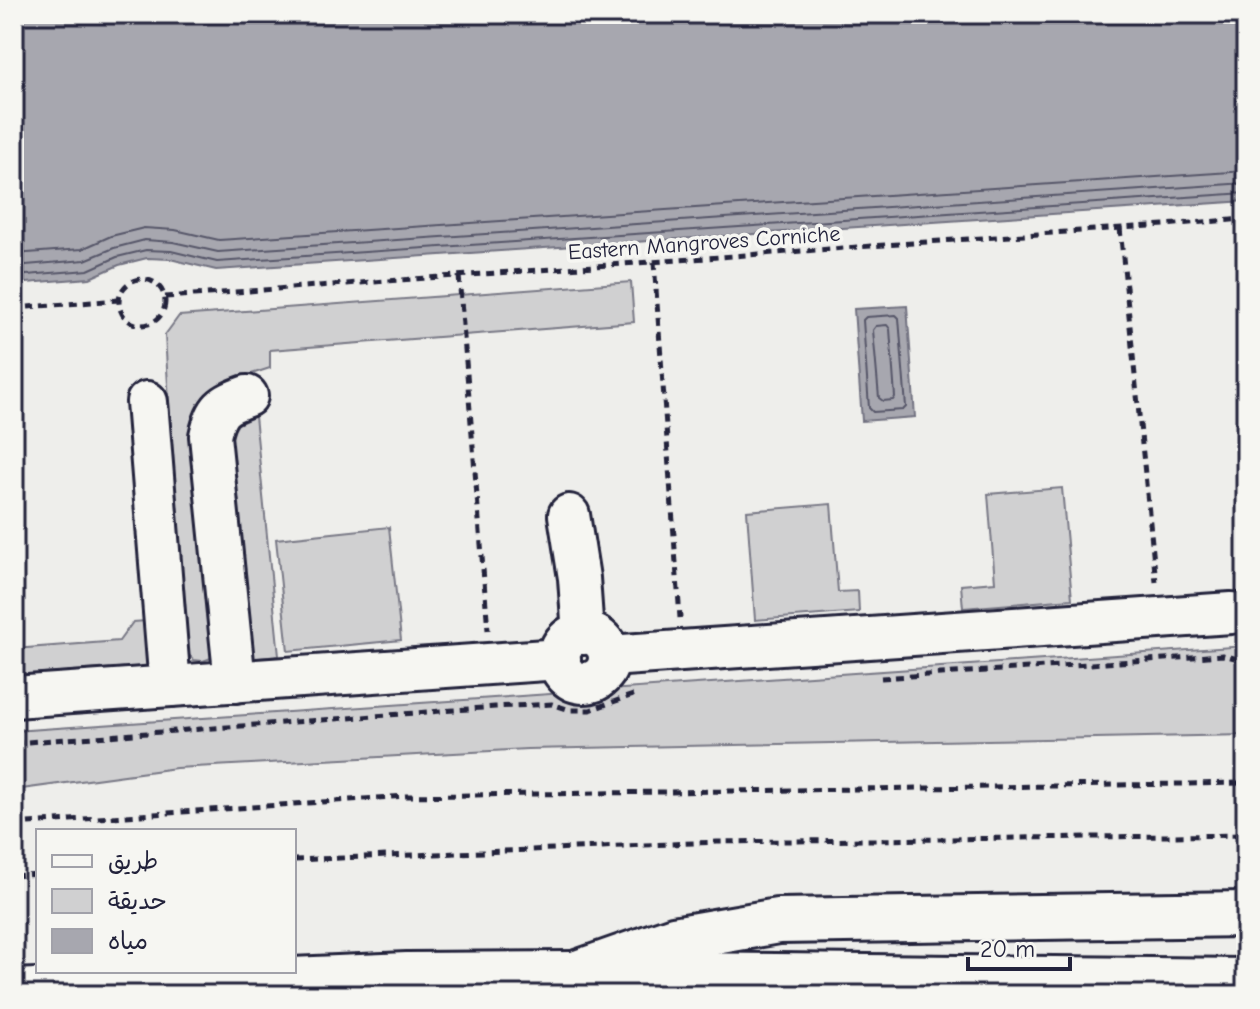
<svg xmlns="http://www.w3.org/2000/svg" width="1260" height="1009" font-family="'Comic Neue','Playpen Sans Arabic',sans-serif">
	<rect width="100%" height="100%" fill="#eeeeeb"/>
	<filter id="ink" filterUnits="userSpaceOnUse"><feTurbulence type="fractalNoise" baseFrequency=".0125" numOctaves="2"/><feDisplacementMap in="SourceGraphic" scale="16" xChannelSelector="R" yChannelSelector="G"/><feConvolveMatrix kernelMatrix="1 2 1 2 8 2 1 2 1" color-interpolation-filters="sRGB"/></filter>
	<g filter="url(#ink)">
		<g fill="#d0d0d1" stroke="#797986" stroke-width="2">
			<polygon points="631,282 634,322 270,350 270,368 227,382 199,408 213,647 211,658 203,661 194,660 187,653 183,636 165,335 179,316"/>
			<polygon points="255,416 279,656 249,659 227,442 238,424"/>
			<polygon points="1062,488 1072,599 963,608 961,585 995,582 988,494"/>
			<polygon points="831,504 838,592 858,591 859,612 755,620 747,511"/>
			<polygon points="389,527 401,640 288,651 276,539"/>
			<polygon points="146,621 149,666 14,675 14,649 119,641 133,622"/>
			<polygon points="1246,646 1246,735 527,749 176,768 14,790 14,731"/>
		</g>
		<g fill="#a7a7af" stroke="#727281" stroke-width="2">
			<polygon points="14,14 1246,14 1246,201 216,270 170,259 147,258 119,265 90,278 14,284"/>
			<polygon points="907,306 915,417 862,421 854,309"/>
		</g>
		<g fill="none" stroke-linecap="round" stroke-linejoin="round">
			<g stroke="#575769" stroke-width="2">
				<polyline points="14,254 82,249 111,236 144,228 175,230 219,240 1246,171"/>
				<polyline points="14,266 85,260 114,248 145,240 173,242 218,252 1246,183"/>
				<polyline points="14,276 88,270 117,257 146,250 171,251 217,262 1246,193"/>
				<polygon points="896,315 899,318 906,407 903,410 873,412 869,408 863,320 866,317"/>
				<polygon points="887,325 890,329 895,397 893,400 883,401 879,398 873,330 876,326"/>
			</g>
			<defs>
				<g id="minor">
					<polyline points="147,402 170,686"/>
					<polyline points="569,515 579,578 583,634"/>
					<circle cx="584" cy="658" r="25"/>
					<polyline points="609,656 1231,613"/>
					<path d="M235,682L210,436C216,409 222,405 247,396"/>
					<polyline points="14,697 560,659"/>
				</g>
				<polyline id="major" points="580,972 674,939 778,921 1246,914"/>
				<polyline id="highway" points="14,992 407,975 574,974 1246,981"/>
			</defs>
			<use href="#minor" stroke="#22223b" stroke-width="46"/>
			<use href="#major" stroke="#22223b" stroke-width="50"/>
			<use href="#highway" stroke="#22223b" stroke-width="50"/>
			<g stroke="#22223b" stroke-width="5" stroke-dasharray="8 6" stroke-linecap="butt">
				<polyline points="1120,228 1156,582"/>
				<polyline points="654,262 680,618"/>
				<polyline points="459,276 488,630"/>
				<circle cx="142" cy="302" r="23"/>
				<polyline points="165,297 1246,219"/>
				<polyline points="14,308 119,300"/>
				<polyline points="881,678 1223,655 1246,661"/>
				<polyline points="14,743 495,707 552,704 570,710 590,710 636,694"/>
				<polyline points="14,824 406,796 1246,783"/>
				<polyline points="294,860 717,842 1246,835"/>
				<polyline points="14,876 38,874"/>
			</g>
			<use href="#minor" stroke="#f6f6f2" stroke-width="40"/>
			<use href="#major" stroke="#f6f6f2" stroke-width="44"/>
			<use href="#highway" stroke="#f6f6f2" stroke-width="44"/>
		</g>
	</g>
	<g text-anchor="middle" stroke-width="7" stroke-linejoin="round" paint-order="stroke">
		<g font-size="22" fill="#22223b" stroke="#f6f6f2">
			<text transform="translate(704 242) rotate(-4)" y="8">Eastern Mangroves Corniche</text>
		</g>
	</g>
	<rect width="1260" height="1009" fill="none" stroke="#f6f6f2" stroke-width="48"/>
	<rect x="24" y="24" width="1212" height="961" fill="none" stroke="#22223b" stroke-width="3" filter="url(#ink)"/>
	<rect x="36" y="829" width="260" height="144" fill="#f6f6f2" stroke="#a1a1a9" stroke-width="2"/>
	<rect x="52" y="855" width="40" height="12" fill="#f6f6f2" stroke="#a1a1a9" stroke-width="2"/>
	<text x="108" y="869" font-size="24" fill="#22223b">طريق</text>
	<rect x="52" y="889" width="40" height="24" fill="#d0d0d1" stroke="#a1a1a9" stroke-width="2"/>
	<text x="108" y="909" font-size="24" fill="#22223b">حديقة</text>
	<rect x="52" y="929" width="40" height="24" fill="#a7a7af" stroke="#a1a1a9" stroke-width="2"/>
	<text x="108" y="949" font-size="24" fill="#22223b">مياه</text>
	<path d="M968 957v12h102v-12" fill="none" stroke="#22223b" stroke-width="4"/>
	<text x="980" y="957" font-size="24" fill="#22223b" stroke="#f6f6f2" stroke-width="6" paint-order="stroke">20 m</text>
</svg>
